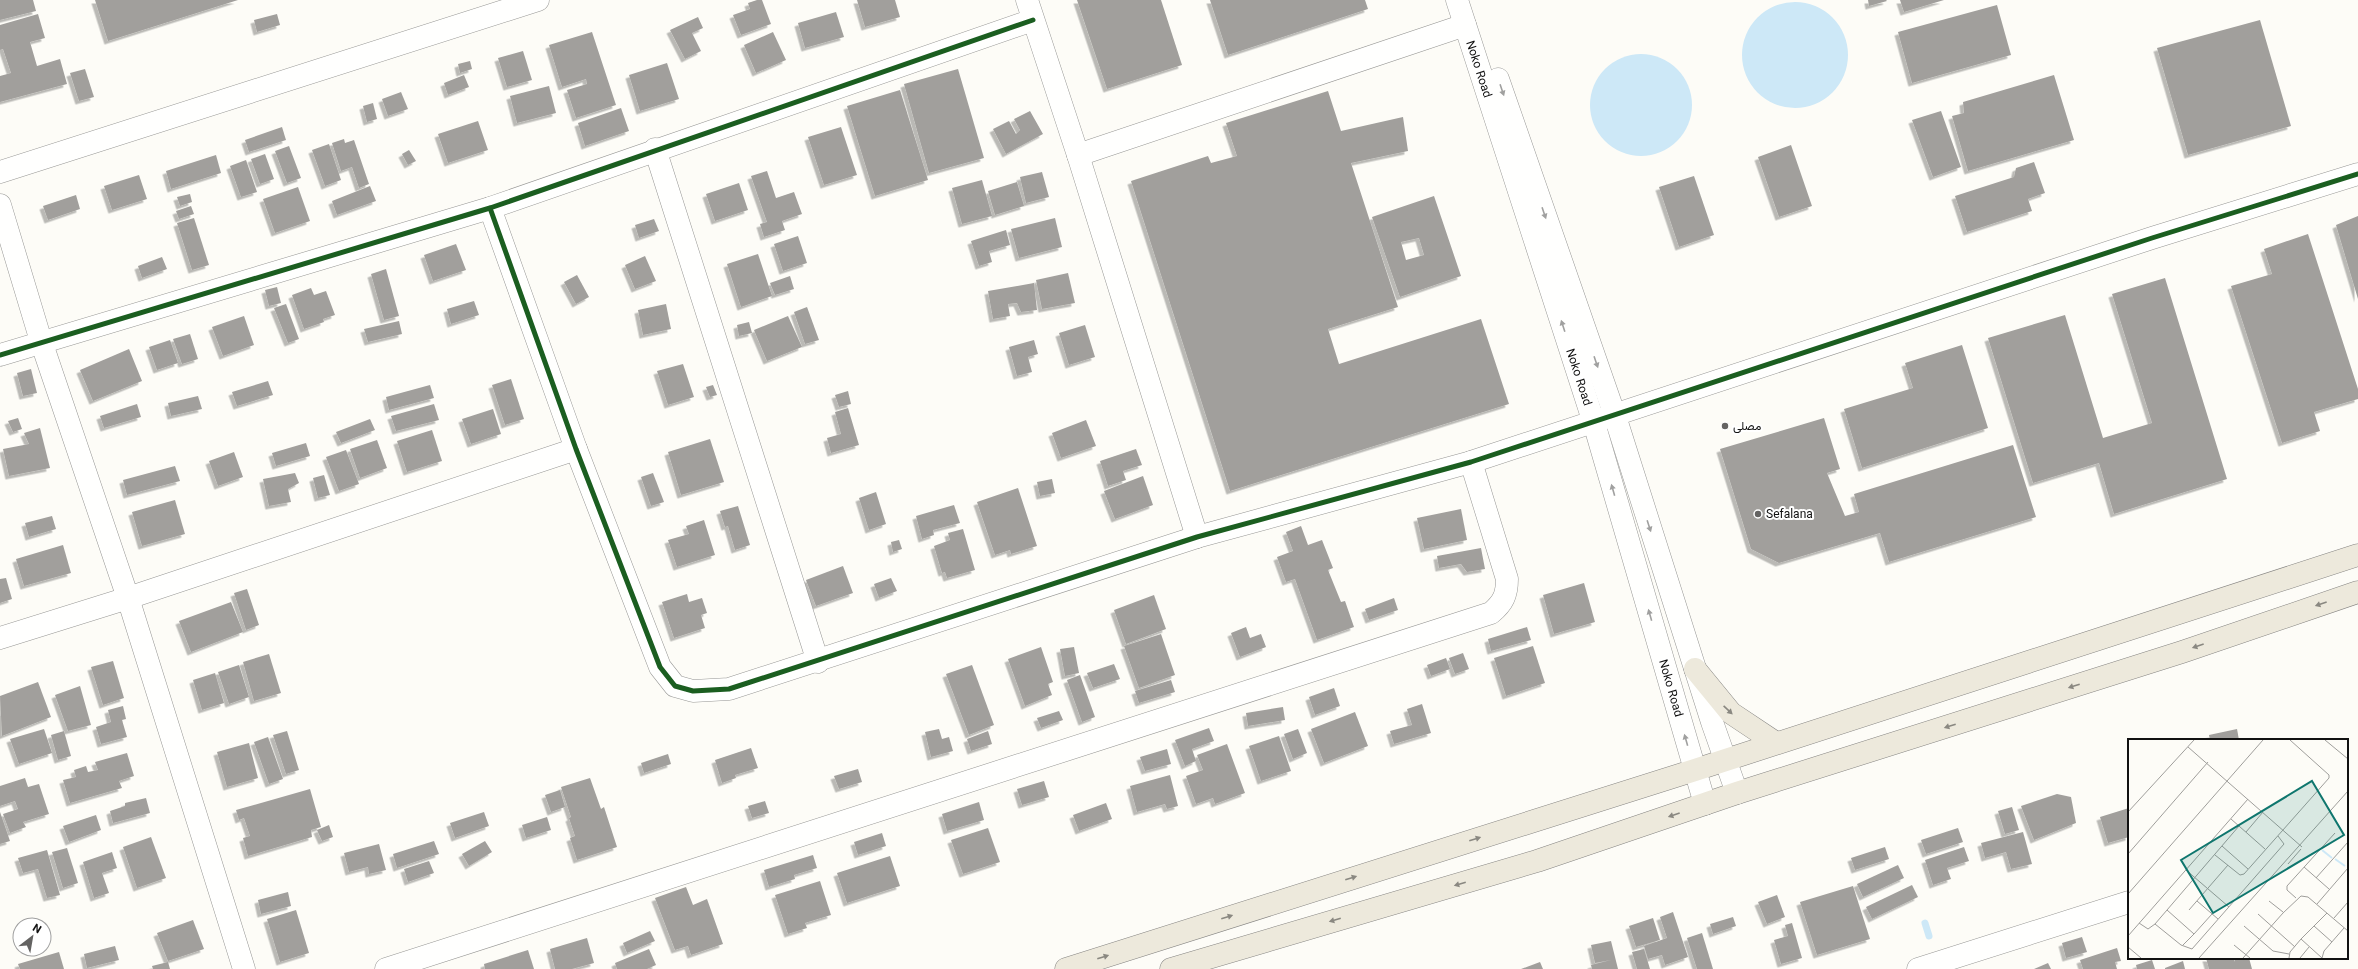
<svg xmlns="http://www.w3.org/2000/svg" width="2358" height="969" font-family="Georgia,Vazirmatn,serif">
	<defs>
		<filter id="shadow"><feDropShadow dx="-3.5" dy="3.5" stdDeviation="0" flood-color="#0004"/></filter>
	</defs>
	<rect width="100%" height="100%" fill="#fdfcf7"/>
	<g fill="#cde8f7">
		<circle cx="1795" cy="55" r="53"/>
		<circle cx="1641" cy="105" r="51"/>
	</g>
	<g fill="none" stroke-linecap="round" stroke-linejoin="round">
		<polyline stroke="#cde8f7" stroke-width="7" points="1925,923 1929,936"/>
	</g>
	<g fill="#a19f9c" fill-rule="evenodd" filter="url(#shadow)">
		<polygon points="0,0 33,0 36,11 0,20"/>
		<polygon points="95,0 238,0 108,41"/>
		<polygon points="757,0 762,0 771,24 741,35 733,15 750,9 748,3"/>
		<polygon points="857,0 895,0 900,17 865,27"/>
		<polygon points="1077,0 1161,0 1182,65 1107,89"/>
		<polygon points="1210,0 1365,0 1368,9 1228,55"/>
		<polygon points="1868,0 1886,0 1887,1 1869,6"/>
		<polygon points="1900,0 1944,0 1904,12"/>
		<polygon points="1997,5 2011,55 1912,83 1898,32"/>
		<polygon points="836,12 844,37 805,48 798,23"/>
		<polygon points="38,14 45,38 30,42 37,66 60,59 67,84 0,102 0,76 11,73 3,49 0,50 0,25"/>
		<polygon points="277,14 280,25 257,32 254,20"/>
		<polygon points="698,17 703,28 692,33 701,51 685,59 670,30"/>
		<polygon points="2260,20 2291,126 2188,155 2157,48"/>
		<polygon points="592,32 616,105 576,118 567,90 587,84 586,79 562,87 549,45"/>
		<polygon points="773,32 786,60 756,73 744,45"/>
		<polygon points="523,51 532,80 507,87 498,58"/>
		<polygon points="470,61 472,69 460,73 458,64"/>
		<polygon points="667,63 679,99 640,111 629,75"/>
		<polygon points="85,69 94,97 79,101 70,73"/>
		<polygon points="958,69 984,158 929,173 904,84"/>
		<polygon points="464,75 469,87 448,95 444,83"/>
		<polygon points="2054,75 2074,140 1968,171 1952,116 1964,113 1963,102"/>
		<polygon points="549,86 556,113 517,123 510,96"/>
		<polygon points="900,90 928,180 875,196 847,106"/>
		<polygon points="1328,91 1341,131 1403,117 1408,151 1351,163 1398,307 1328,329 1339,364 1481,319 1509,404 1230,491 1131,181 1208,156 1211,163 1237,156 1226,123"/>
		<polygon points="401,92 408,109 388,116 382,99"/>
		<polygon points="373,103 377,119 367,122 363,106"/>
		<polygon points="621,108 629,131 585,146 578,123"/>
		<polygon points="1030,111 1043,134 1006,154 993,129 1009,121 1016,134 1020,130 1014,119"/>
		<polygon points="1941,111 1961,167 1933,177 1912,120"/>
		<polygon points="478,121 488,150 448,163 438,134"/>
		<polygon points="282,127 286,140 249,152 245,140"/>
		<polygon points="841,127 857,175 824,185 808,137"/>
		<polygon points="344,139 345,143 354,140 369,184 359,188 352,167 341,171 332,143"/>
		<polygon points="329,144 341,180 325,186 312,150"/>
		<polygon points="1791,145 1812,206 1779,217 1758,157"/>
		<polygon points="289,146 301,178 287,183 275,151"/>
		<polygon points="409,150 416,161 408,165 402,154"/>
		<polygon points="265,154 274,179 260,184 251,159"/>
		<polygon points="216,155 221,173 171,189 166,171"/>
		<polygon points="246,160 257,192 241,197 230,166"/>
		<polygon points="2034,162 2045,193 2028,199 2032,211 1967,232 1955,196 2014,177 2016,168"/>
		<polygon points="767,171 776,198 794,192 802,214 782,221 785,230 764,237 760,224 767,222 751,176"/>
		<polygon points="1042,172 1049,197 1026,203 1020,177"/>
		<polygon points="139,175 147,199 112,210 104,186"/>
		<polygon points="1694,176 1714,235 1679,247 1659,187"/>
		<polygon points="982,180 992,216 962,224 952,188"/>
		<polygon points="1017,182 1024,206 995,215 988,191"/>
		<polygon points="739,183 748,210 715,221 706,194"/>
		<polygon points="370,186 376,201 337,215 332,201"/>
		<polygon points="298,187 310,221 275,233 263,199"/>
		<polygon points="190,194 192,202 180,206 177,197"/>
		<polygon points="76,195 80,209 48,220 43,206"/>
		<path d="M1434,196L1461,276L1400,297L1372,217ZM1419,238L1424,255L1406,260L1401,242Z"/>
		<polygon points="191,206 194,214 179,219 176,211"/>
		<polygon points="2358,216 2358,299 2336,225"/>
		<polygon points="194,218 209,265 192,270 177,223"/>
		<polygon points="1055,218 1062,247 1019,258 1011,229"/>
		<polygon points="654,219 659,231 639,238 635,225"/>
		<polygon points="1006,230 1010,245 989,251 992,262 979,266 971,241"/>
		<polygon points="2308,234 2358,389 2358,399 2314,412 2320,431 2282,443 2231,286 2272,274 2264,249"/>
		<polygon points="798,236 807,263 783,271 774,244"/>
		<polygon points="456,244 466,270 433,281 424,255"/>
		<polygon points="758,254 772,296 741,307 727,264"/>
		<polygon points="645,256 656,281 635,289 625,265"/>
		<polygon points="162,257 167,269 142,278 138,266"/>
		<polygon points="386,269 399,316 384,320 371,274"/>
		<polygon points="1068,273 1075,303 1042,309 1036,280"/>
		<polygon points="577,275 589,297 576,304 564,282"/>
		<polygon points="790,276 794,289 775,295 770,283"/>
		<polygon points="2165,278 2227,479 2114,514 2099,463 2033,483 1988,338 2065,315 2103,438 2152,423 2112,294"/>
		<polygon points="1034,283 1037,310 1021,312 1017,303 1008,304 1010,316 993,319 988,291"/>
		<polygon points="277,287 281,303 269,306 265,290"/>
		<polygon points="311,288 314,295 326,291 335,315 323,319 324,322 304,329 292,295"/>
		<polygon points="474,301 479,315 451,324 447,309"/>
		<polygon points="286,304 299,339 288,343 274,308"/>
		<polygon points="666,304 671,329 643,335 638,310"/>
		<polygon points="807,307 819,340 805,344 794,312"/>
		<polygon points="244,316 254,345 223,356 212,327"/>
		<polygon points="788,316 802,347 767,361 754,330"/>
		<polygon points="399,321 402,334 368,342 364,329"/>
		<polygon points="749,322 752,333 739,336 737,325"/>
		<polygon points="1085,325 1095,357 1069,365 1059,333"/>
		<polygon points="190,334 198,359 182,364 173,339"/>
		<polygon points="170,340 178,363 157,370 149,347"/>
		<polygon points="1034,340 1038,354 1028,357 1032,372 1017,376 1009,347"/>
		<polygon points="1962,345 1988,428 1862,468 1844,409 1913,388 1905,363"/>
		<polygon points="129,349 142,381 93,401 80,370"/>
		<polygon points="683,364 694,397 668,405 657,371"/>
		<polygon points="31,369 37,393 23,396 17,373"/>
		<polygon points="511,379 524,419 505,425 492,385"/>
		<polygon points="268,381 273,395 237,406 232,392"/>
		<polygon points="430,385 434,398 389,410 386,397"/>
		<polygon points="713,385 717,395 710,397 706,387"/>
		<polygon points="848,391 851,404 839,407 835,395"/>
		<polygon points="198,396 202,409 171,416 168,403"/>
		<polygon points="137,404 141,417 104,428 100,416"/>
		<polygon points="434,404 439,420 396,431 391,416"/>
		<polygon points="848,408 859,445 831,453 827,438 841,434 835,412"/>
		<polygon points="493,409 501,434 471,444 462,419"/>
		<polygon points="18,418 22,429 13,432 8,421"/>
		<polygon points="1824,418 1840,469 1827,473 1845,516 1859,512 1854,494 2013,445 2036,517 1889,562 1880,533 1779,563 1751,549 1720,449"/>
		<polygon points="370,419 375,430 341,443 336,432"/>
		<polygon points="1086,420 1096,446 1061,458 1052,433"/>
		<polygon points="40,428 50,468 9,476 3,449 29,444 24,433"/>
		<polygon points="432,430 442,461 407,472 397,441"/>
		<polygon points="710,439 724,482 681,495 668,452"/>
		<polygon points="377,440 387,468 360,478 350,449"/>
		<polygon points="306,443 310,456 276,466 272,453"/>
		<polygon points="1136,449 1142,465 1123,471 1126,480 1108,486 1100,461"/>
		<polygon points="346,450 359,484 339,491 326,457"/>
		<polygon points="234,452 243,477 218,486 209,461"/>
		<polygon points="175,466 180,481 127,495 123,480"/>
		<polygon points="295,473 299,483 288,489 291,502 269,506 263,479"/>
		<polygon points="653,473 664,502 651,506 641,477"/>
		<polygon points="324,475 330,495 318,498 313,478"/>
		<polygon points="1143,476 1153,505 1115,519 1104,491"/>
		<polygon points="1052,479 1055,493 1040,496 1037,482"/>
		<polygon points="1018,488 1037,546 1011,554 1010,550 995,555 977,502"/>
		<polygon points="876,492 886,524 869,530 859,498"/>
		<polygon points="175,500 185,534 142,546 132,512"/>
		<polygon points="954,505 960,523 933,530 934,535 922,539 916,516"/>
		<polygon points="738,506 750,545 735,550 728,526 725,527 720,511"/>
		<polygon points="1461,509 1467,540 1424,549 1417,518"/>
		<polygon points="52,516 56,529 29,537 25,523"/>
		<polygon points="704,520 715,555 677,567 668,540 689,534 686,526"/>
		<polygon points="1301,526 1308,545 1322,540 1333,568 1328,570 1341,602 1345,601 1354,627 1317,640 1295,579 1286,582 1277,557 1293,551 1286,532"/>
		<polygon points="963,529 975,570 947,578 945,572 942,573 934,546 950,540 948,533"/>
		<polygon points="899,540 902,549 893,552 891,542"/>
		<polygon points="63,545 71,573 24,586 16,559"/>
		<polygon points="1481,548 1485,569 1467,572 1461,564 1439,568 1437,556"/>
		<polygon points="843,566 853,593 816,606 806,580"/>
		<polygon points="6,578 12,599 0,603 0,579"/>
		<polygon points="891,578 897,591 879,598 874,584"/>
		<polygon points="1584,583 1595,622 1554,634 1543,595"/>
		<polygon points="247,589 259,625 246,630 234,593"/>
		<polygon points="687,594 689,602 702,598 707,613 701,615 705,628 674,638 662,602"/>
		<polygon points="1154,595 1166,629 1126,644 1114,610"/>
		<polygon points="1394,598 1398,610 1369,620 1365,609"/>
		<polygon points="231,602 243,632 191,652 179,621"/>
		<polygon points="1246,627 1250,638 1261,634 1266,647 1240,657 1231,633"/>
		<polygon points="1527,627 1531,640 1491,651 1488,639"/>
		<polygon points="1161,634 1175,675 1139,688 1124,646"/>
		<polygon points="1533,646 1545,683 1506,696 1494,658"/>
		<polygon points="1041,647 1053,682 1048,684 1052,695 1025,706 1008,659"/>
		<polygon points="1074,647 1079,673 1065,676 1060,649"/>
		<polygon points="1463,653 1469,669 1455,674 1449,658"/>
		<polygon points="269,654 281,693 254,701 243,662"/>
		<polygon points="1446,658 1450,669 1431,676 1427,665"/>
		<polygon points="113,661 124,698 103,705 91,667"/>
		<polygon points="1114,664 1120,679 1093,688 1087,673"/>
		<polygon points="239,665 249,697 229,704 218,672"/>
		<polygon points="972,665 994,725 969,735 946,674"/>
		<polygon points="215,673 224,703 202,710 193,680"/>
		<polygon points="1080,675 1095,717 1082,722 1067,680"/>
		<polygon points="1171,680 1175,692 1139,703 1135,691"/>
		<polygon points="38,682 51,717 2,736 0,696"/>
		<polygon points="80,686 91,725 68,731 55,695"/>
		<polygon points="1334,688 1340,706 1315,715 1309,697"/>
		<polygon points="1422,704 1431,733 1394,744 1390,731 1412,725 1407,709"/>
		<polygon points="123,706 126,719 122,720 127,737 101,744 96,727 111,722 108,710"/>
		<polygon points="1283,707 1285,720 1248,726 1246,713"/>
		<polygon points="1059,711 1063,720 1041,728 1037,718"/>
		<polygon points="1355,712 1368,746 1324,763 1311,729"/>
		<polygon points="1209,728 1214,741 1192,749 1196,761 1185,766 1175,740"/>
		<polygon points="44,729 52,753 19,764 10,739"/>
		<polygon points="939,729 942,739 949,737 953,751 931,757 925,732"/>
		<polygon points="1298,729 1307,753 1293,759 1284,734"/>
		<polygon points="2237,729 2239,740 2210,740 2209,735"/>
		<polygon points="64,731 71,756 58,760 51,735"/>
		<polygon points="287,731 299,770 286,774 273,735"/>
		<polygon points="988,731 992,744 971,751 967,739"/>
		<polygon points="1279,736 1291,771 1261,781 1249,746"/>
		<polygon points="268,737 283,779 269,784 254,742"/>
		<polygon points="249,743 258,778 227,787 217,752"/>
		<polygon points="1227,744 1245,793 1215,804 1213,798 1196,804 1186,776 1203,770 1197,755"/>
		<polygon points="751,748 758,768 735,775 736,778 722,783 715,760"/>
		<polygon points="1167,749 1171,764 1145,771 1140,757"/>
		<polygon points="127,753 134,776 119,781 122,788 70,803 63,780 76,777 74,770 86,766 88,772 98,770 95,762"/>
		<polygon points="668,754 671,764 644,773 641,763"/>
		<polygon points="858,769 862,782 839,789 834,776"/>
		<polygon points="1170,775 1178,806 1167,809 1165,804 1137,812 1130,786"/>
		<polygon points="25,778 28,787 39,784 49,814 23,822 26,827 10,833 3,814 18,809 15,801 0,806 0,786"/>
		<polygon points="590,778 601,809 604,807 617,847 577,860 570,838 575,836 569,818 571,817 561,787"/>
		<polygon points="1044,781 1049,797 1022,805 1017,789"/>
		<polygon points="310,789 321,827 311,830 312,837 248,856 243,838 250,836 244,818 239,820 236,810"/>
		<polygon points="560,790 565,807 551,812 545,795"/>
		<polygon points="2057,794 2071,797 2076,823 2034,840 2021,806"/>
		<polygon points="146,798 150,813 113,823 110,811 125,806 125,803"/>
		<polygon points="765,801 769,813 752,818 748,806"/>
		<polygon points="979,802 984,820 947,831 942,814"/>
		<polygon points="1106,803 1112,819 1079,831 1073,815"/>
		<polygon points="2012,807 2019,830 2005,834 1998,811"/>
		<polygon points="2129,808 2129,837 2108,843 2100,817"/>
		<polygon points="0,812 10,841 0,844"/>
		<polygon points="484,812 489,826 455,838 450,823"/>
		<polygon points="96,815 101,830 69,842 63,826"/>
		<polygon points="547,817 551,830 526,838 522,825"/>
		<polygon points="329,825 333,837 322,841 317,830"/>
		<polygon points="988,828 1000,862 963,874 951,840"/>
		<polygon points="1958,828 1963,842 1926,854 1921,840"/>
		<polygon points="2023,832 2032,864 2011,869 2006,852 1985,858 1981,843"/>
		<polygon points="882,833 886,846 858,855 854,842"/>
		<polygon points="151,837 166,878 137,888 123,847"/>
		<polygon points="434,841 439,854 397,868 393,854"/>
		<polygon points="485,841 492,852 469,866 462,854"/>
		<polygon points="379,844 386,870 369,874 368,867 349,872 344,853"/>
		<polygon points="1885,847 1889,859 1855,870 1851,858"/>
		<polygon points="1964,847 1969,861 1947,868 1951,879 1933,885 1925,860"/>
		<polygon points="67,848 78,883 63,888 52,852"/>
		<polygon points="47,850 60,895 47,898 38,869 23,873 18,858"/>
		<polygon points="112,852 117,868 102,873 109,893 94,898 83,862"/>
		<polygon points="813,855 817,868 794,875 795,879 769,887 764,870"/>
		<polygon points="890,856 900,886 847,903 837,873"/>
		<polygon points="429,861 434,873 408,882 404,869"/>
		<polygon points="1898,865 1904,878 1863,897 1857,884"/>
		<polygon points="820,881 831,915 805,923 807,928 788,934 775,895"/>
		<polygon points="1912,885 1918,897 1872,919 1866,907"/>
		<polygon points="1853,886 1870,939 1817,955 1800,902"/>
		<polygon points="686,887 693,905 707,899 723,944 691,955 688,946 675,950 655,898"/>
		<polygon points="288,892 291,906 261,914 258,900"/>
		<polygon points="1777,895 1785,917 1767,924 1758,902"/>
		<polygon points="296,910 309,953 280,962 267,919"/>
		<polygon points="1673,912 1688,957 1665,965 1662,955 1648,959 1644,946 1667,938 1660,917"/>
		<polygon points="1733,917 1736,926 1713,934 1710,924"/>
		<polygon points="1653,918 1660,940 1636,947 1629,926"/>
		<polygon points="193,920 204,949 168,961 157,933"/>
		<polygon points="1792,923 1802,958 1781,964 1774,940 1788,936 1785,925"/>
		<polygon points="650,931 655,941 627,953 623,943"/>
		<polygon points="1702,933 1713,969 1697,969 1687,938"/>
		<polygon points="2082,937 2087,952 2066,958 2062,943"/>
		<polygon points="587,938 594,963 572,969 555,969 550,949"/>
		<polygon points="1611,941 1618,969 1592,969 1591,965 1611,960 1595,963 1591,945"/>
		<polygon points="115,946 119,960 87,968 84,954"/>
		<polygon points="2117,948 2121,961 2115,962 2117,969 2083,969 2080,960"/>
		<polygon points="649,949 656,965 647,969 617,969 615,963"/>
		<polygon points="1644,949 1650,969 1637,969 1632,952"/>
		<polygon points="528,950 534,969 485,969 484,964"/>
		<polygon points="59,952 64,969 20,969 18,964"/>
		<polygon points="2206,958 2234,958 2235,962 2235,958 2249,958 2252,969 2209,969"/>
		<polygon points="2152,960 2155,969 2137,969 2136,965"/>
		<polygon points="2183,961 2185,969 2165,969 2165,968"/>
		<polygon points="168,962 170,969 153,969 152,966"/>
		<polygon points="1540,962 1543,969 1521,969"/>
		<polygon points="2048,963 2051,969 2034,969"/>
	</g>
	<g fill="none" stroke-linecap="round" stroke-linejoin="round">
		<defs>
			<g id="minor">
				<polyline points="1027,0 1078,155 1197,537"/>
				<polyline points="1457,0 1594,423 1705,804"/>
				<polyline points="1498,79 1614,413 1712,722 1737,793"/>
				<polyline points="655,149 818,662"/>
				<polyline points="1078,155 1465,25"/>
				<polyline points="0,172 538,0"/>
				<polyline points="0,205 41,341 128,598 244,969"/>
				<polyline points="490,208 576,449 660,667 675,686 693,691 729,689 1197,537 1471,462 2152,238 2358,174"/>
				<polyline points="0,355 490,208 1033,20"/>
				<polyline points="0,638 128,598 576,449"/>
				<path d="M386,969L1491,613C1503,603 1507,595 1507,579L1471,462"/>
				<polyline points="1918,969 2129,902"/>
			</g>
			<g id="primary">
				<polyline points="1695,669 1731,713 1776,743"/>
				<polyline points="1066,969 1695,770 2358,555"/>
				<polyline points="1171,969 1537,861 1737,793 2182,652 2358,592"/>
			</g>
		</defs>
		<use href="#minor" stroke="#979795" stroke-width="23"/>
		<use href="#primary" stroke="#858482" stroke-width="23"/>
		<use href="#minor" stroke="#fffffe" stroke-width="22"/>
		<use href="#primary" stroke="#ede9dc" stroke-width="22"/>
		<defs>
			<g id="cycleway">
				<polyline points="490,208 576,449 660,667 675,686 693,691 729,689 1197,537 1471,462 2152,238 2358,174"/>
				<polyline points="0,355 490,208 1033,20"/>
			</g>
		</defs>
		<use href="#cycleway" stroke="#fff" stroke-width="8"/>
		<use href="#cycleway" stroke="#1b5e20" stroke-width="5"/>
	</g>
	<defs><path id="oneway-solid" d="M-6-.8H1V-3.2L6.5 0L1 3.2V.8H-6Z"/></defs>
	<g fill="#a0a09f">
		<use href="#oneway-solid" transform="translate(1502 90) rotate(71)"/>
		<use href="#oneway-solid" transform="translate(1544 213) rotate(71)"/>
		<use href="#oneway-solid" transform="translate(1563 326) rotate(-108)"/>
		<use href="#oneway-solid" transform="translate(1596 362) rotate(71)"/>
		<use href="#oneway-solid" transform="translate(1613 490) rotate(-106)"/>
		<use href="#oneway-solid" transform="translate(1649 526) rotate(72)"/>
		<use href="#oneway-solid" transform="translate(1650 615) rotate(-106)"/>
		<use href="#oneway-solid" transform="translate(1686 740) rotate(-106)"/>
	</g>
	<g fill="#8a8881">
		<use href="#oneway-solid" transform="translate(2321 604) rotate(161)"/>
		<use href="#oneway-solid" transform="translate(2198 646) rotate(161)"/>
		<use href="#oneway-solid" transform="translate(2074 686) rotate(162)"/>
		<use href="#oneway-solid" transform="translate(1728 710) rotate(43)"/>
		<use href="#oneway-solid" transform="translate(1950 726) rotate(162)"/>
		<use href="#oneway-solid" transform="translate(1674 815) rotate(161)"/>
		<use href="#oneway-solid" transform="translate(1475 839) rotate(-17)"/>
		<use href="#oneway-solid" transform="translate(1351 878) rotate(-17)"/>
		<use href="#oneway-solid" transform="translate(1460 884) rotate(164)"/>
		<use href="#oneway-solid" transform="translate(1227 917) rotate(-17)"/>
		<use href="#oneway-solid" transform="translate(1335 920) rotate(164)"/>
		<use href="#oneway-solid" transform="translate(1103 957) rotate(-18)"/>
	</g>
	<g fill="#646362" stroke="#fff" stroke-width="1.5">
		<circle cx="1725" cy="426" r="4"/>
		<circle cx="1758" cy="514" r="4"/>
	</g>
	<g text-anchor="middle" stroke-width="4" stroke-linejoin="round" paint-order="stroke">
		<g font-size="12" fill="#111" stroke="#fff">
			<text transform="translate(1479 69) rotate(72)" y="4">Noko Road</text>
			<text transform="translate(1579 377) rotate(72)" y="4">Noko Road</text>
			<text transform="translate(1671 688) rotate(74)" y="4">Noko Road</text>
		</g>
		<g font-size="12" fill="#111" stroke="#fff" text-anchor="start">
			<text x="1733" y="430">مصلى</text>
			<text x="1766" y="518">Sefalana</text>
		</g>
	</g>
	<g transform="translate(2128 739)">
		<rect width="220" height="220" fill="#fdfcf7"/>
		<path fill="none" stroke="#cde8f7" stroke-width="2" d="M194,111L204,119M207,120L217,127"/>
		<path fill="none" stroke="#9f9e9b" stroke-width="1" d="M197,1L220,20M60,8L174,108M0,73L66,1M103,80L137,110M118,93L135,73M94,107L120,130M0,115L80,23M87,116L112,136L116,135L201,39V36L162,1M160,125L173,110M176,128L201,150M58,131L101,168M188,139L220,103M0,155L135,1M168,159L159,151V147L207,94M69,162L90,180M141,162L155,173M189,165L220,129M39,171L66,195L55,206M61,171L100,126M130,175L167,208M206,179L220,163M11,184L20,190L27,185L111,87M27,185L53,206L64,210L156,105L150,97M116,187L145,212L161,215M186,187L204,203M66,195L84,175M0,197L120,60M173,200L194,219M106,206L122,219M0,208L13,219M71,219L220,52M115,219L155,174L173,157L180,158L220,192M161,219L162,213L173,200L199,174M172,219L181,208M194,219L196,212L216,189"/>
		<path fill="#0f766e" fill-opacity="0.15" stroke="#0f766e" stroke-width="2" d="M184,42L216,96L85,174L53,121Z"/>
		<rect width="220" height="220" fill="none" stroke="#111" stroke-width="2"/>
	</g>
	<g transform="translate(32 937) rotate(31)"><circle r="19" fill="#ffffff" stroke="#a0a0a0"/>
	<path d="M0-3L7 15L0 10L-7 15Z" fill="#646362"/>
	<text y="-6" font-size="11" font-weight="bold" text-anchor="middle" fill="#111111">N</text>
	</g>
</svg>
